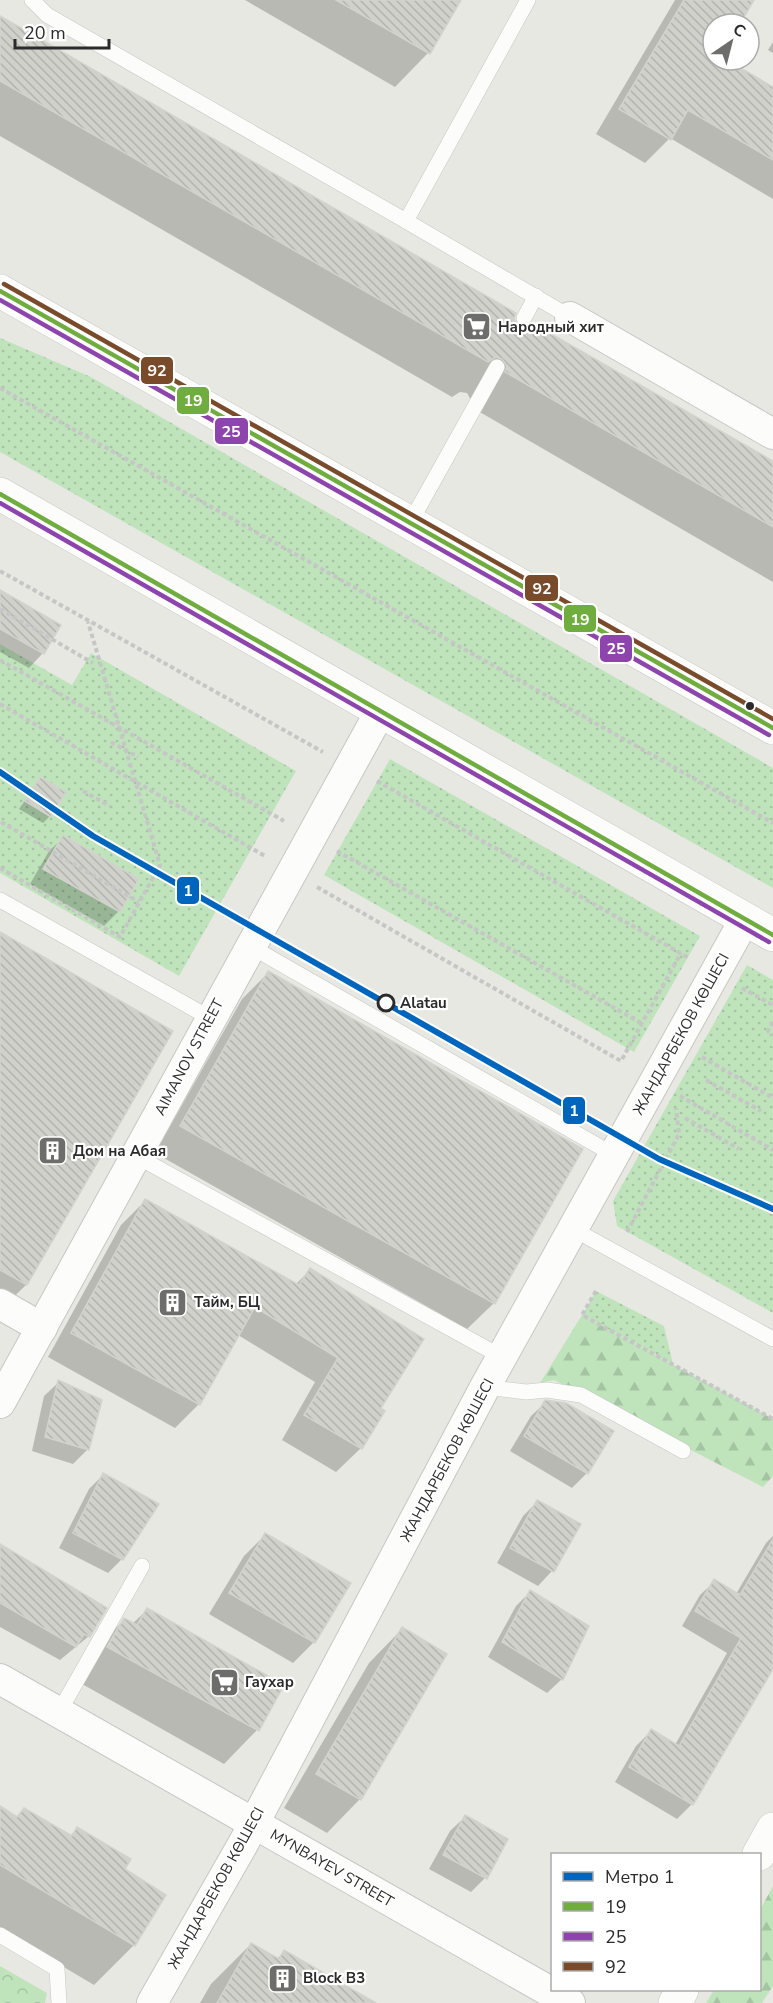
<svg xmlns="http://www.w3.org/2000/svg" width="773" height="2003" font-family="'Nunito Sans',sans-serif">
	<defs>
		<pattern id="grass-dots" width="8" height="8" patternUnits="userSpaceOnUse" patternTransform="scale(1.5)"><rect width="8" height="8" fill="#bfe4bc"/><path d="M2 2h.1M6 6h.1" fill="none" stroke="#a4c4a2" stroke-width="1.8" stroke-linecap="round"/></pattern>
		<pattern id="forest-firs" width="22" height="20" patternUnits="userSpaceOnUse" patternTransform="scale(1.5)"><rect width="22" height="20" fill="#bfe4bc"/><path d="M5 1l3.5 6h-7zM16 11l3.5 6h-7z" fill="#a4c4a2"/></pattern>
		<pattern id="park-crowns" width="20" height="18" patternUnits="userSpaceOnUse" patternTransform="scale(1.5)"><rect width="20" height="18" fill="#bfe4bc"/><path d="M2 6a3 3 0 1 1 6 0M12 15a3 3 0 1 1 6 0" fill="none" stroke="#a4c4a2"/></pattern>
		<pattern id="building-back-hatch" width="6" height="6" patternUnits="userSpaceOnUse" patternTransform="scale(1.5)"><rect width="6" height="6" fill="#d1d1cc"/><path d="M-1 5l2 2M0 0l6 6M5-1l2 2" fill="none" stroke="#b4b4af"/></pattern>
	</defs>
	<rect width="100%" height="100%" fill="#e8e8e2"/>
	<g fill="url(#grass-dots)">
		<polygon points="0,338 91,377 773,768 773,888 0,452"/>
		<polygon points="0,644 72,685 91,653 296,771 179,976 0,873"/>
		<polygon points="390,759 700,936 634,1052 324,875"/>
		<polygon points="747,965 773,980 773,1313 617,1226 613,1201"/>
		<polygon points="596,1291 664,1326 673,1364 582,1315"/>
	</g>
	<g fill="url(#forest-firs)">
		<polygon points="582,1315 773,1419 773,1476 763,1487 554,1380 540,1383"/>
		<polygon points="773,1886 773,1986 762,2003 706,2003 714,1990 760,1990 760,1910"/>
	</g>
	<polygon fill="url(#park-crowns)" points="0,1966 47,1993 45,2003 0,2003"/>
	<g fill="#0003">
		<polygon points="245,0 459,0 428,53 395,87"/>
		<polygon points="675,0 752,0 738,24 713,24 713,60 724,60 773,88 773,199 670,138 645,163 596,134"/>
		<polygon points="0,17 513,319 518,328 773,463 773,582 471,407 472,402 467,393 460,392 452,397 0,136"/>
		<polygon points="773,42 773,53 768,50"/>
		<polygon points="0,592 43,653 29,668 0,652"/>
		<polygon points="40,779 50,816 43,823 19,809"/>
		<polygon points="64,837 137,879 118,912 104,926 30,884 49,851"/>
		<polygon points="0,933 171,1032 26,1285 0,1310"/>
		<polygon points="268,973 494,1303 467,1329 155,1153 242,999"/>
		<polygon points="145,1201 296,1284 310,1270 378,1409 383,1411 360,1449 336,1472 282,1440 315,1382 238,1335 199,1404 175,1428 48,1357 121,1225"/>
		<polygon points="59,1382 88,1449 73,1464 32,1451 44,1396"/>
		<polygon points="546,1402 612,1432 587,1473 572,1488 510,1451 531,1416"/>
		<polygon points="103,1475 122,1559 108,1573 59,1548 89,1489"/>
		<polygon points="537,1502 578,1525 552,1571 538,1586 497,1563 523,1516"/>
		<polygon points="265,1535 314,1642 293,1663 209,1614 244,1556"/>
		<polygon points="773,1536 773,1656 692,1804 677,1819 615,1782 636,1746 651,1731 675,1745 727,1653 682,1626 700,1595 715,1581 736,1594 766,1543"/>
		<polygon points="0,1546 89,1636 60,1660 0,1627"/>
		<polygon points="530,1592 562,1679 547,1693 488,1657 516,1606"/>
		<polygon points="147,1610 282,1686 257,1730 224,1764 75,1680 91,1653 124,1620 132,1624"/>
		<polygon points="402,1629 445,1654 360,1799 327,1833 284,1808 369,1663"/>
		<polygon points="0,1808 16,1818 69,1837 77,1829 123,1870 164,1895 134,1945 94,1985 0,1929"/>
		<polygon points="465,1817 485,1878 471,1892 429,1869 450,1831"/>
		<polygon points="251,1944 277,1959 284,1952 362,2003 200,2003 211,1984"/>
	</g>
	<g fill="url(#building-back-hatch)" stroke="#d3d3cd" stroke-width="1.5">
		<polygon points="336,0 461,0 430,54"/>
		<polygon points="684,0 754,0 740,24 713,24 713,60 727,60 773,87 773,160 688,110 671,140 619,109"/>
		<polygon points="0,16 516,313 514,319 519,326 525,328 532,323 773,461 773,527 505,372 507,366 502,359 496,357 488,362 0,81"/>
		<polygon points="0,590 61,625 44,654 0,629"/>
		<polygon points="40,777 66,792 51,817 25,801"/>
		<polygon points="63,835 139,879 120,912 43,869"/>
		<polygon points="0,932 173,1031 27,1285 0,1270"/>
		<polygon points="268,971 583,1149 495,1304 180,1126"/>
		<polygon points="145,1199 299,1285 310,1268 424,1339 381,1408 385,1411 362,1449 304,1415 338,1358 255,1307 200,1405 71,1333"/>
		<polygon points="58,1380 102,1400 89,1450 45,1437"/>
		<polygon points="545,1400 566,1403 614,1431 588,1474 524,1436"/>
		<polygon points="103,1473 159,1504 123,1560 73,1533"/>
		<polygon points="537,1500 581,1524 554,1572 510,1548"/>
		<polygon points="265,1533 351,1583 315,1643 229,1593"/>
		<polygon points="773,1539 773,1669 693,1805 629,1767 651,1729 679,1746 741,1638 695,1611 714,1579 740,1595"/>
		<polygon points="0,1544 107,1608 90,1637 84,1634 76,1647 0,1603"/>
		<polygon points="530,1590 589,1626 563,1680 502,1642"/>
		<polygon points="147,1608 284,1685 259,1731 107,1647 124,1618 137,1625"/>
		<polygon points="402,1627 447,1654 361,1800 316,1774"/>
		<polygon points="0,1806 17,1817 24,1808 72,1836 77,1827 131,1859 125,1869 166,1895 135,1946 0,1865"/>
		<polygon points="465,1815 508,1839 487,1879 443,1855"/>
		<polygon points="251,1943 279,1959 284,1950 376,2003 217,2003"/>
	</g>
	<g fill="none" stroke-linecap="round" stroke-linejoin="round">
		<defs>
			<g id="lane">
				<polyline points="32,0 47,15 406,221"/>
				<polyline points="528,0 406,221 570,317"/>
				<polyline points="524,318 536,296"/>
				<polyline points="410,523 497,367"/>
				<polyline points="0,900 210,1018"/>
				<polyline points="250,946 614,1155"/>
				<polyline points="136,1156 502,1357"/>
				<polyline points="573,1229 773,1339"/>
				<polyline points="485,1387 526,1392 547,1390 581,1395 683,1451"/>
				<polyline points="59,1712 142,1566"/>
				<polyline points="0,1935 57,1969 59,2003"/>
			</g>
			<g id="street">
				<polyline points="570,317 773,434"/>
				<polyline points="0,1304 42,1328"/>
				<polyline points="0,1403 380,712"/>
				<polyline points="0,1679 570,2003"/>
				<polyline points="152,2003 243,1844 485,1387 745,919"/>
			</g>
			<g id="secondary">
				<polyline points="0,291 773,728"/>
				<polyline points="0,494 773,935"/>
				<polyline points="759,1854 773,1829"/>
				<polyline points="675,2003 682,1990"/>
			</g>
		</defs>
		<use href="#lane" stroke="#c6c6c6" stroke-width="16"/>
		<use href="#street" stroke="#c6c6c6" stroke-width="32"/>
		<use href="#secondary" stroke="#c6c6c6" stroke-width="34"/>
		<g stroke="#c6c6c6" stroke-width="4" stroke-dasharray="4.5 3" stroke-linecap="butt">
			<polyline points="0,388 773,823"/>
			<polyline points="0,571 323,752"/>
			<polyline points="0,609 93,663"/>
			<polyline points="0,660 284,821"/>
			<polyline points="0,704 265,856"/>
			<polyline points="111,742 138,757"/>
			<polyline points="377,781 689,958"/>
			<polyline points="83,791 110,806"/>
			<polyline points="1,822 139,902"/>
			<polyline points="337,851 641,1023"/>
			<polyline points="0,868 120,937 160,865 88,622"/>
			<polyline points="317,887 621,1061 681,953"/>
			<polyline points="742,988 773,1005"/>
			<polyline points="773,1022 768,1031 773,1035"/>
			<polyline points="702,1057 773,1098"/>
			<polyline points="706,1080 761,1111"/>
			<polyline points="680,1096 773,1150"/>
			<polyline points="685,1118 739,1149"/>
			<polyline points="627,1232 679,1134 676,1108"/>
			<polyline points="596,1291 582,1315 773,1419"/>
		</g>
		<use href="#lane" stroke="#fcfcfb" stroke-width="15"/>
		<use href="#street" stroke="#fcfcfb" stroke-width="30"/>
		<use href="#secondary" stroke="#fcfcfb" stroke-width="33"/>
		<defs>
			<g id="bus-1">
				<polyline points="0,291 773,728"/>
				<polyline points="0,494 773,935"/>
			</g>
			<g id="bus-2">
				<polyline points="0,300 769,735"/>
				<polyline points="0,503 769,942"/>
			</g>
			<polyline id="bus-3" points="4,284 773,719"/>
		</defs>
		<use href="#bus-1" stroke="#fff" stroke-width="9"/>
		<use href="#bus-2" stroke="#fff" stroke-width="9"/>
		<use href="#bus-3" stroke="#fff" stroke-width="9"/>
		<use href="#bus-1" stroke="#6fad3f" stroke-width="4.5"/>
		<use href="#bus-2" stroke="#8e44ad" stroke-width="4.5"/>
		<use href="#bus-3" stroke="#7a4b2a" stroke-width="4.5"/>
		<defs>
			<polyline id="metro-1" points="0,772 93,836 659,1159 773,1209"/>
		</defs>
		<use href="#metro-1" stroke="#fff" stroke-width="10"/>
		<use href="#metro-1" stroke="#0065bd" stroke-width="6"/>
	</g>
	<defs>
		<symbol id="supermarket-square" viewBox="-11 -11 22 22"><rect x="-9" y="-9" width="18" height="18" rx="4" fill="#6d6d6b" stroke="#fff"/><path d="M-6-5.5h2.5l.6 2H6L4.5 2H-2.5L-4.4-4H-6ZM-1.5 3.2a1.3 1.3 0 1 0 .1 0ZM3 3.2a1.3 1.3 0 1 0 .1 0Z" fill="#fff"/></symbol>
		<symbol id="building-square" viewBox="-11 -11 22 22"><rect x="-9" y="-9" width="18" height="18" rx="4" fill="#6d6d6b" stroke="#fff"/><path d="M-4-6H4V6H1V3H-1V6H-4ZM-2.5-4.3h1.7v1.8h-1.7ZM.8-4.3h1.7v1.8H.8ZM-2.5-1h1.7V.8h-1.7ZM.8-1h1.7V.8H.8Z" fill="#fff"/></symbol>
	</defs>
	<g fill-rule="evenodd">
		<use href="#supermarket-square" x="460" y="310" width="33" height="33"/>
		<use href="#building-square" x="36" y="1134" width="33" height="33"/>
		<use href="#building-square" x="156" y="1286" width="33" height="33"/>
		<use href="#supermarket-square" x="208" y="1666" width="33" height="33"/>
		<use href="#building-square" x="266" y="1962" width="33" height="33"/>
	</g>
	<circle fill="#2b2b2b" stroke="#fff" stroke-width="2" cx="750" cy="706" r="5"/>
	<circle fill="#fff" stroke="#2b2b2b" stroke-width="3" cx="386" cy="1003" r="8"/>
	<g text-anchor="middle" stroke-width="4.5" stroke-linejoin="round" paint-order="stroke">
		<g font-size="15" font-weight="bold" fill="#2b2b2b" stroke="#fff" text-anchor="start">
			<text x="498" y="332">Народный хит</text>
			<text x="73" y="1156">Дом на Абая</text>
			<text x="194" y="1307">Тайм, БЦ</text>
			<text x="245" y="1687">Гаухар</text>
			<text x="303" y="1983">Block B3</text>
		</g>
		<g font-size="15" font-weight="bold" fill="#2b2b2b" stroke="#fff" text-anchor="start">
			<text x="400" y="1008">Alatau</text>
		</g>
		<g font-size="15" fill="#2b2b2b" stroke="#fff">
			<text transform="translate(681 1034) rotate(-61)" y="5">ЖАНДАРБЕКОВ КӨШЕСІ</text>
			<text transform="translate(189 1057) rotate(-62)" y="5">AIMANOV STREET</text>
			<text transform="translate(447 1460) rotate(-62)" y="5">ЖАНДАРБЕКОВ КӨШЕСІ</text>
			<text transform="translate(332 1868) rotate(30)" y="5">MYNBAYEV STREET</text>
			<text transform="translate(216 1888) rotate(-61)" y="5">ЖАНДАРБЕКОВ КӨШЕСІ</text>
		</g>
	</g>
	<g stroke="#fff" stroke-width="2">
		<rect x="140" y="356" width="34" height="29" rx="6" fill="#7a4b2a"/>
		<rect x="176" y="386" width="34" height="29" rx="6" fill="#6fad3f"/>
		<rect x="214" y="417" width="35" height="28" rx="6" fill="#8e44ad"/>
		<rect x="524" y="574" width="35" height="28" rx="6" fill="#7a4b2a"/>
		<rect x="563" y="604" width="34" height="29" rx="6" fill="#6fad3f"/>
		<rect x="599" y="634" width="34" height="29" rx="6" fill="#8e44ad"/>
		<rect x="176" y="876" width="24" height="29" rx="6" fill="#0065bd"/>
		<rect x="562" y="1096" width="24" height="29" rx="6" fill="#0065bd"/>
	</g>
	<g font-size="16" text-anchor="middle" font-weight="bold" fill="#fff">
		<text x="157" y="376">92</text>
		<text x="193" y="406">19</text>
		<text x="231" y="437">25</text>
		<text x="542" y="594">92</text>
		<text x="580" y="625">19</text>
		<text x="616" y="654">25</text>
		<text x="188" y="896">1</text>
		<text x="574" y="1116">1</text>
	</g>
	<rect x="551" y="1853" width="210" height="138" fill="#ffffff" stroke="#aaaaaa" stroke-width="1.5"/>
	<rect x="563" y="1872" width="30" height="9" fill="#0065bd" stroke="#aaaaaa" stroke-width="1.5"/>
	<text x="605" y="1883" font-size="18" fill="#2b2b2b">Метро 1</text>
	<rect x="563" y="1902" width="30" height="9" fill="#6fad3f" stroke="#aaaaaa" stroke-width="1.5"/>
	<text x="605" y="1913" font-size="18" fill="#2b2b2b">19</text>
	<rect x="563" y="1932" width="30" height="9" fill="#8e44ad" stroke="#aaaaaa" stroke-width="1.5"/>
	<text x="605" y="1943" font-size="18" fill="#2b2b2b">25</text>
	<rect x="563" y="1962" width="30" height="9" fill="#7a4b2a" stroke="#aaaaaa" stroke-width="1.5"/>
	<text x="605" y="1973" font-size="18" fill="#2b2b2b">92</text>
	<g transform="translate(731 42) rotate(35)"><circle r="28" fill="#ffffff" stroke="#aaaaaa" stroke-width="1.5"/>
	<path d="M0-4.5L10 22L0 15L-10 22Z" fill="#6d6d6b"/>
	<text y="-9" font-size="16" font-weight="bold" text-anchor="middle" fill="#2b2b2b">С</text>
	</g>
	<path d="M15 39v9h94v-9" fill="none" stroke="#2b2b2b" stroke-width="3"/>
	<text x="24" y="39" font-size="18" fill="#2b2b2b" stroke="#ffffff" stroke-width="4.5" paint-order="stroke">20 m</text>
</svg>
